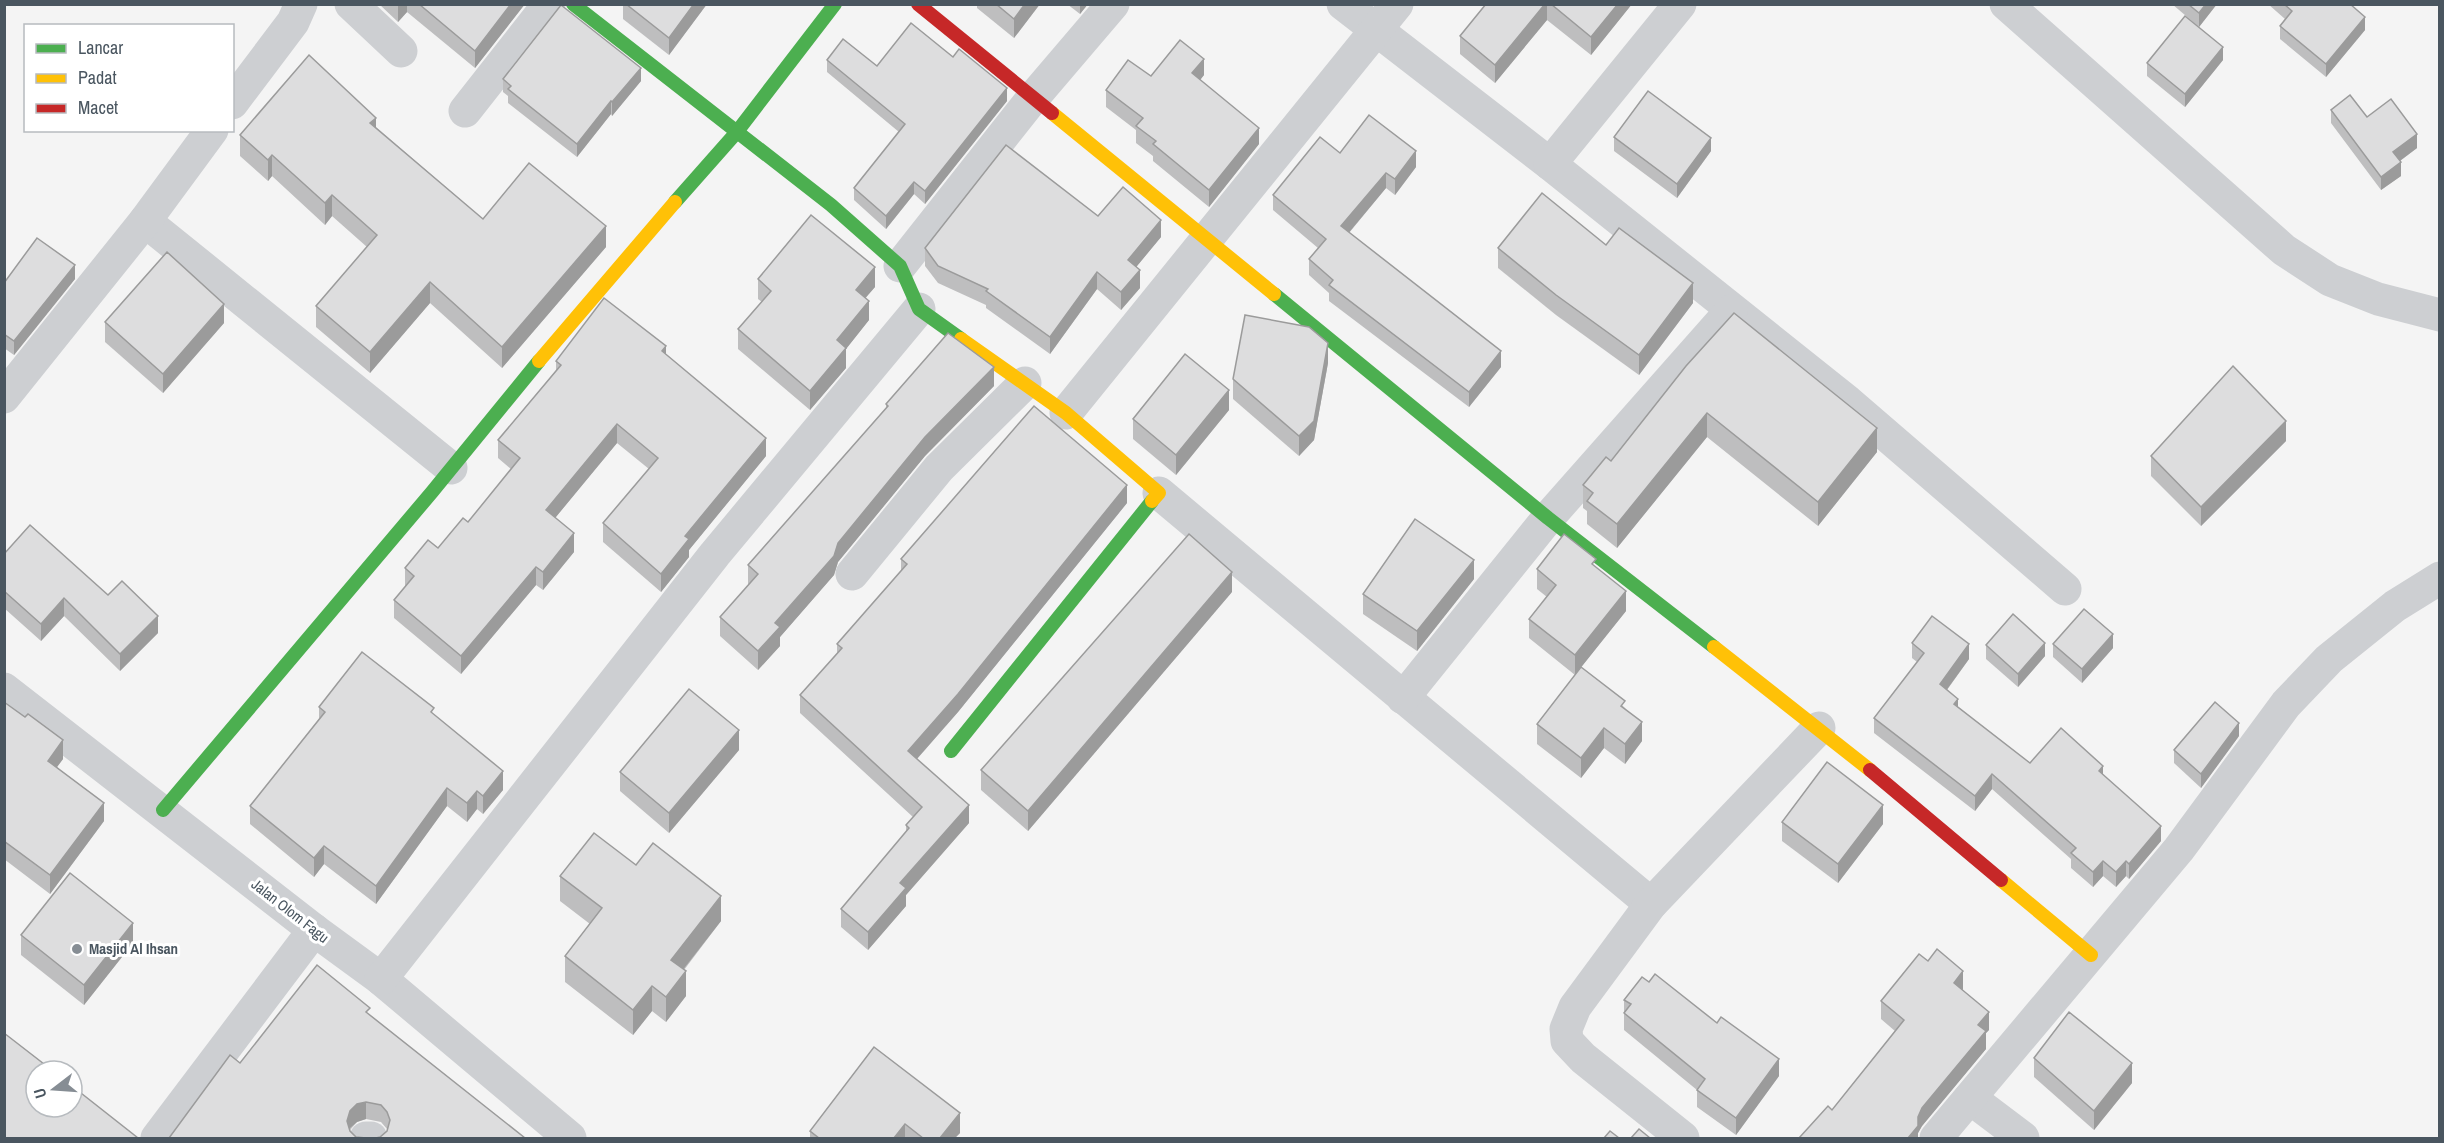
<svg xmlns="http://www.w3.org/2000/svg" width="2444" height="1143" font-family="'Archivo Narrow',sans-serif">
	<rect width="100%" height="100%" fill="#f4f4f4"/>
	<g fill="none" stroke-linecap="round" stroke-linejoin="round">
		<g stroke="#cdcfd2" stroke-width="33">
			<polyline points="351,4 401,51"/>
			<polyline points="1343,4 1550,164 1848,402 2065,589"/>
			<polyline points="2006,4 2284,250 2330,280 2378,299 2440,315"/>
			<polyline points="232,103 293,22 301,4"/>
			<polyline points="465,111 549,4"/>
			<polyline points="1550,164 1680,4"/>
			<polyline points="145,221 451,468"/>
			<polyline points="900,266 1032,99 1113,4"/>
			<polyline points="4,397 145,221 212,130"/>
			<polyline points="1066,413 1397,4"/>
			<polyline points="1159,493 1651,904"/>
			<polyline points="852,574 939,468 1025,383"/>
			<polyline points="4,689 314,930 381,979 570,1138"/>
			<polyline points="1403,698 1548,518 1731,311"/>
			<polyline points="381,979 715,554 919,309"/>
			<polyline points="1970,1098 2023,1138"/>
			<polyline points="157,1138 314,930"/>
			<polyline points="366,1138 371,1138"/>
			<polyline points="1683,1138 1583,1058 1567,1041 1566,1029 1575,1007 1651,904 1819,728"/>
			<polyline points="1936,1138 2179,849 2286,704 2329,659 2395,606 2440,578"/>
		</g>
		<g stroke="#4caf50" stroke-width="14">
			<polyline points="573,4 831,205 900,266 919,309 961,339"/>
			<polyline points="675,202 736,133 835,4"/>
			<polyline points="1274,294 1548,518 1714,647"/>
			<polyline points="951,751 1152,501"/>
			<polyline points="163,810 432,492 539,361"/>
		</g>
		<g stroke="#ffc107" stroke-width="14">
			<polyline points="1052,113 1274,294"/>
			<polyline points="961,339 1066,413 1159,493 1152,501"/>
			<polyline points="539,361 675,202"/>
			<polyline points="1714,647 1870,770"/>
			<polyline points="2001,880 2091,955"/>
		</g>
		<g stroke="#c62828" stroke-width="14">
			<polyline points="918,4 1052,113"/>
			<polyline points="1870,770 2001,880"/>
		</g>
	</g>
	<g fill="#bebebf">
		<polygon points="379,4 525,4 475,68 407,12 398,22"/>
		<polygon points="623,4 707,4 669,55 623,19"/>
		<polygon points="977,4 1040,4 1014,38 977,8"/>
		<polygon points="1067,4 1088,4 1080,14"/>
		<polygon points="1486,4 1632,4 1591,55 1547,20 1495,83 1460,54 1460,36"/>
		<polygon points="2172,4 2217,4 2199,27"/>
		<polygon points="2268,4 2350,4 2365,30 2326,77 2280,39 2280,26 2285,19"/>
		<polygon points="827,60 877,66 1007,101 925,204 914,194 886,229 854,200 854,188 899,132 827,72"/>
		<polygon points="2223,60 2185,107 2147,76 2147,63"/>
		<polygon points="1204,75 1200,80 1259,144 1209,207 1153,161 1153,156 1136,143 1136,130 1106,107 1106,90 1151,76"/>
		<polygon points="503,79 641,81 612,116 611,114 577,157 508,103 508,96 503,92"/>
		<polygon points="2331,110 2367,117 2417,148 2400,161 2401,176 2381,190 2331,123"/>
		<polygon points="376,127 483,219 606,247 502,368 430,303 370,373 316,327 316,306 367,247 332,216 325,225 272,176 268,181 240,156 240,135"/>
		<polygon points="1614,137 1711,151 1677,198 1614,151"/>
		<polygon points="1340,153 1416,167 1395,195 1386,188 1349,233 1501,367 1469,407 1329,301 1329,293 1309,275 1309,259 1318,248 1273,210 1273,195"/>
		<polygon points="1098,216 1161,237 1136,267 1140,288 1121,310 1097,289 1050,354 986,308 986,305 938,283 925,266 925,248"/>
		<polygon points="1606,245 1693,303 1639,375 1556,315 1498,268 1498,248"/>
		<polygon points="75,279 14,355 4,348 4,283"/>
		<polygon points="758,279 875,287 865,298 869,320 846,349 846,368 810,410 738,349 738,329 762,302 758,299"/>
		<polygon points="105,322 224,323 163,393 105,342"/>
		<polygon points="666,355 766,456 689,550 689,557 661,592 603,542 603,523 649,469 617,443 555,518 574,552 543,590 536,585 461,674 394,618 394,600 405,587 405,568 438,548 468,522 511,469 498,458 498,440 556,371 556,361"/>
		<polygon points="1328,363 1314,440 1299,456 1233,399 1233,379"/>
		<polygon points="1686,366 1877,452 1818,526 1707,437 1617,548 1587,524 1587,511 1583,508 1583,485 1611,461"/>
		<polygon points="994,386 925,456 838,562 834,575 780,637 780,646 758,670 720,636 720,617 749,585 748,584 748,565 886,408 886,404"/>
		<polygon points="1229,410 1176,475 1133,439 1133,419"/>
		<polygon points="2286,441 2201,526 2151,476 2151,456"/>
		<polygon points="1127,503 958,712 917,759 969,823 906,895 906,906 868,950 841,927 841,909 906,832 906,825 913,817 800,713 800,695 837,654 837,644 901,571 901,559"/>
		<polygon points="4,554 108,595 158,633 120,671 64,616 41,641 4,608"/>
		<polygon points="1596,567 1626,611 1581,667 1625,708 1642,741 1625,764 1604,748 1581,778 1537,744 1537,724 1575,675 1529,638 1529,619 1547,597 1537,589 1537,569"/>
		<polygon points="1474,579 1417,651 1363,614 1363,594"/>
		<polygon points="1232,592 1028,831 981,790 981,770"/>
		<polygon points="1912,643 1969,659 1947,690 1958,707 2030,763 2103,775 2161,841 2129,879 2126,876 2116,887 2103,876 2093,887 2071,868 2071,859 1992,789 1975,811 1874,733 1874,718 1917,662 1912,658"/>
		<polygon points="2053,644 2113,648 2082,683 2053,657"/>
		<polygon points="1986,645 2045,656 2018,687 1986,659"/>
		<polygon points="4,702 63,759 57,767 104,821 50,894 4,859"/>
		<polygon points="319,707 434,715 503,790 483,814 477,809 467,822 447,806 376,904 324,864 314,877 250,824 250,806 319,719"/>
		<polygon points="2239,736 2201,788 2174,763 2174,750"/>
		<polygon points="739,750 669,833 620,791 620,772"/>
		<polygon points="1782,822 1883,824 1838,883 1782,841"/>
		<polygon points="636,865 721,921 684,970 686,996 666,1022 652,1011 633,1035 565,982 565,956 590,924 560,901 560,876"/>
		<polygon points="21,935 133,943 84,1005 21,955"/>
		<polygon points="1963,989 1963,990 1989,1030 1986,1033 1986,1049 1922,1126 1918,1133 1918,1138 1832,1110 1895,1031 1881,1019 1881,1001"/>
		<polygon points="1624,1000 1779,1076 1736,1135 1697,1107 1697,1090 1624,1030"/>
		<polygon points="370,1015 525,1138 380,1137 387,1131 387,1129 381,1122 366,1119 357,1122 350,1130 169,1138 240,1063"/>
		<polygon points="874,1047 960,1133 955,1138 810,1138 810,1131"/>
		<polygon points="2034,1058 2132,1083 2094,1130 2034,1077"/>
	</g>
	<g fill="#9b9b9b">
		<polygon points="398,4 407,4 407,12 398,22"/>
		<polygon points="511,4 525,4 475,68 475,51"/>
		<polygon points="694,4 707,4 669,55 669,38"/>
		<polygon points="1025,4 1040,4 1014,38 1014,19"/>
		<polygon points="1080,4 1088,4 1080,14"/>
		<polygon points="1545,4 1547,4 1547,20 1495,83 1495,65"/>
		<polygon points="1618,4 1632,4 1591,55 1591,37"/>
		<polygon points="2206,4 2217,4 2199,27 2199,13"/>
		<polygon points="2365,17 2365,30 2326,77 2326,64"/>
		<polygon points="2223,47 2223,60 2185,107 2185,94"/>
		<polygon points="1204,59 1204,75 1192,90 1192,73"/>
		<polygon points="641,68 641,81 612,116 612,102"/>
		<polygon points="1007,88 1007,101 925,204 925,191"/>
		<polygon points="611,101 611,114 577,157 577,144"/>
		<polygon points="376,118 376,139 370,123"/>
		<polygon points="1259,128 1259,144 1209,207 1209,190"/>
		<polygon points="2417,134 2417,148 2393,166 2393,152"/>
		<polygon points="1711,138 1711,151 1677,198 1677,184"/>
		<polygon points="1416,151 1416,167 1395,195 1395,179"/>
		<polygon points="272,155 272,176 268,181 268,160"/>
		<polygon points="2401,162 2401,176 2381,190 2381,177"/>
		<polygon points="1386,173 1386,188 1341,242 1341,226"/>
		<polygon points="914,182 914,194 886,229 886,216"/>
		<polygon points="332,195 332,216 325,225 325,203"/>
		<polygon points="1161,220 1161,237 1128,277 1128,260"/>
		<polygon points="606,226 606,247 502,368 502,347"/>
		<polygon points="75,265 75,279 14,355 14,341"/>
		<polygon points="875,267 875,287 856,309 856,290"/>
		<polygon points="1140,270 1140,288 1121,310 1121,292"/>
		<polygon points="1097,272 1097,289 1050,354 1050,337"/>
		<polygon points="430,282 430,303 370,373 370,352"/>
		<polygon points="1693,283 1693,303 1639,375 1639,355"/>
		<polygon points="869,301 869,320 846,349 846,368 810,410 810,391 837,340"/>
		<polygon points="224,304 224,323 163,393 163,374"/>
		<polygon points="1328,343 1328,363 1314,440 1299,456 1299,436"/>
		<polygon points="666,346 666,365 662,351"/>
		<polygon points="1501,351 1501,367 1469,407 1469,392"/>
		<polygon points="994,367 994,386 925,456 838,562 834,575 780,637 780,646 758,670 758,651 775,623 838,543 925,437"/>
		<polygon points="1229,390 1229,410 1176,475 1176,455"/>
		<polygon points="1707,413 1707,437 1617,548 1617,524"/>
		<polygon points="2286,421 2286,441 2201,526 2201,507"/>
		<polygon points="617,424 617,443 546,529 546,510"/>
		<polygon points="1877,428 1877,452 1818,526 1818,502"/>
		<polygon points="766,438 766,456 689,550 689,557 661,592 661,574 685,536"/>
		<polygon points="1127,485 1127,503 958,712 908,769 908,751"/>
		<polygon points="574,533 574,552 543,590 543,572"/>
		<polygon points="1474,560 1474,579 1417,651 1417,631"/>
		<polygon points="536,567 536,585 461,674 461,656"/>
		<polygon points="1232,572 1232,592 1028,831 1028,811"/>
		<polygon points="1626,591 1626,611 1575,675 1575,655"/>
		<polygon points="64,598 64,616 41,641 41,624"/>
		<polygon points="158,616 158,633 120,671 120,654"/>
		<polygon points="2113,634 2113,648 2082,683 2082,669"/>
		<polygon points="2045,643 2045,656 2018,687 2018,674"/>
		<polygon points="1969,644 1969,659 1940,699 1940,684"/>
		<polygon points="1958,699 1958,714 1954,704"/>
		<polygon points="1642,722 1642,741 1625,764 1625,744"/>
		<polygon points="2239,723 2239,736 2201,788 2201,774"/>
		<polygon points="1604,728 1604,748 1581,778 1581,758"/>
		<polygon points="739,730 739,750 669,833 669,813"/>
		<polygon points="63,740 63,759 48,779 48,761"/>
		<polygon points="2103,766 2103,781 2099,771"/>
		<polygon points="503,771 503,790 483,814 483,796"/>
		<polygon points="1992,774 1992,789 1975,811 1975,796"/>
		<polygon points="447,788 447,806 376,904 376,886"/>
		<polygon points="477,791 477,809 467,822 467,803"/>
		<polygon points="104,803 104,821 50,894 50,875"/>
		<polygon points="969,805 969,823 906,895 906,906 868,950 868,932 900,883"/>
		<polygon points="1883,805 1883,824 1838,883 1838,864"/>
		<polygon points="2161,826 2161,841 2129,879 2129,864"/>
		<polygon points="324,846 324,864 314,877 314,858"/>
		<polygon points="2103,861 2103,876 2093,887 2093,872"/>
		<polygon points="2126,861 2126,876 2116,887 2116,872"/>
		<polygon points="721,896 721,921 671,985 671,960"/>
		<polygon points="133,923 133,943 84,1005 84,985"/>
		<polygon points="686,971 686,996 666,1022 666,997"/>
		<polygon points="1963,971 1963,989 1954,1001 1954,983"/>
		<polygon points="652,986 652,1011 633,1035 633,1010"/>
		<polygon points="1989,1012 1989,1030 1986,1033 1986,1049 1922,1126 1918,1133 1918,1138 1908,1138 1922,1108 1978,1025"/>
		<polygon points="1779,1059 1779,1076 1736,1135 1736,1118"/>
		<polygon points="2132,1063 2132,1083 2094,1130 2094,1111"/>
		<polygon points="366,1102 366,1119 357,1122 350,1128 347,1138 347,1121 350,1111 357,1104"/>
		<polygon points="960,1113 960,1133 955,1138 940,1138"/>
		<polygon points="905,1124 905,1138 894,1138"/>
	</g>
	<g fill="#ddddde" stroke="#9b9b9b" stroke-width="1.5">
		<polygon points="419,4 511,4 475,51"/>
		<polygon points="626,4 694,4 669,38"/>
		<polygon points="996,4 1025,4 1014,19"/>
		<polygon points="1486,4 1545,4 1495,65 1460,36"/>
		<polygon points="1551,4 1618,4 1591,37"/>
		<polygon points="2188,4 2206,4 2199,13"/>
		<polygon points="2284,4 2350,4 2365,17 2326,64 2280,26 2292,11"/>
		<polygon points="561,5 641,68 612,102 611,101 577,144 508,89 511,86 503,79"/>
		<polygon points="2185,16 2223,47 2185,94 2147,63"/>
		<polygon points="911,23 953,57 959,49 1007,88 925,191 914,182 886,216 854,188 905,124 827,60 843,39 877,66"/>
		<polygon points="1180,40 1204,59 1192,73 1259,128 1209,190 1153,144 1156,141 1136,126 1143,118 1106,90 1128,60 1151,76"/>
		<polygon points="309,55 376,118 370,123 483,219 529,163 606,226 502,347 430,282 370,352 316,306 377,235 332,195 325,203 272,155 268,160 240,135"/>
		<polygon points="1648,91 1711,138 1677,184 1614,137"/>
		<polygon points="2350,95 2367,117 2391,99 2417,134 2393,152 2401,162 2381,177 2331,110"/>
		<polygon points="1369,115 1416,151 1395,179 1386,173 1341,226 1501,351 1469,392 1329,285 1333,280 1309,259 1326,239 1273,195 1320,137 1340,153"/>
		<polygon points="1006,145 1098,216 1123,187 1161,220 1128,260 1140,270 1121,292 1097,272 1050,337 986,291 988,289 938,266 925,248"/>
		<polygon points="1542,193 1606,245 1619,228 1693,283 1639,355 1556,295 1498,248"/>
		<polygon points="811,215 875,267 856,290 869,301 837,340 846,348 810,391 738,329 771,291 758,279"/>
		<polygon points="37,238 75,265 14,341 4,334 4,283"/>
		<polygon points="167,252 224,304 163,374 105,322"/>
		<polygon points="604,298 666,346 662,351 766,438 685,536 689,539 661,574 603,523 658,458 617,424 546,510 574,533 543,572 536,567 461,656 394,600 414,576 405,568 428,540 438,548 463,518 468,522 520,458 498,440 561,365 556,361"/>
		<polygon points="1734,313 1877,428 1818,502 1707,413 1617,524 1587,501 1593,493 1583,485 1606,457 1611,461 1686,366"/>
		<polygon points="1245,315 1309,327 1328,343 1314,421 1299,436 1233,379"/>
		<polygon points="948,333 994,367 925,437 838,543 834,556 775,623 780,627 758,651 720,617 758,574 748,565 888,406 886,404"/>
		<polygon points="1185,354 1229,390 1176,455 1133,419"/>
		<polygon points="2233,366 2286,421 2201,507 2151,456"/>
		<polygon points="1034,406 1127,485 958,694 908,751 969,805 900,883 906,888 868,932 841,909 909,828 906,825 922,807 800,695 842,648 837,644 907,564 901,559"/>
		<polygon points="1415,519 1474,560 1417,631 1363,594"/>
		<polygon points="30,525 108,595 122,581 158,616 120,654 64,598 41,624 4,591 4,554"/>
		<polygon points="1189,534 1232,572 1028,811 981,770"/>
		<polygon points="1564,534 1596,559 1592,564 1626,591 1575,655 1529,619 1556,585 1537,569"/>
		<polygon points="2084,609 2113,634 2082,669 2053,644"/>
		<polygon points="2013,614 2045,643 2018,674 1986,645"/>
		<polygon points="1932,616 1969,644 1940,684 1958,699 1954,704 2030,763 2061,728 2103,766 2099,771 2161,826 2129,864 2126,861 2116,872 2103,861 2093,872 2071,853 2076,848 1992,774 1975,796 1874,718 1924,653 1912,643"/>
		<polygon points="362,652 434,708 431,712 503,771 483,796 477,791 467,803 447,788 376,886 324,846 314,858 250,806 325,712 319,707"/>
		<polygon points="1581,667 1625,701 1621,706 1642,722 1625,744 1604,728 1581,758 1537,724"/>
		<polygon points="689,689 739,730 669,813 620,772"/>
		<polygon points="4,702 25,717 28,714 63,740 48,761 104,803 50,875 4,841"/>
		<polygon points="2215,702 2239,723 2201,774 2174,750"/>
		<polygon points="1827,762 1883,805 1838,864 1782,822"/>
		<polygon points="594,833 636,865 653,843 721,896 671,960 686,971 666,997 652,986 633,1010 565,956 602,908 560,876"/>
		<polygon points="70,873 133,923 84,985 21,935"/>
		<polygon points="1937,949 1963,971 1954,983 1989,1012 1978,1025 1986,1031 1922,1108 1918,1117 1918,1126 1908,1138 1799,1138 1828,1106 1832,1110 1904,1020 1881,1001 1919,954 1928,961"/>
		<polygon points="317,965 370,1008 366,1012 525,1138 376,1138 380,1137 387,1131 390,1120 387,1112 381,1105 366,1102 357,1104 350,1111 347,1121 350,1131 356,1137 366,1138 169,1138 230,1055 240,1063"/>
		<polygon points="1655,974 1717,1023 1721,1017 1779,1059 1736,1118 1697,1090 1705,1079 1624,1013 1631,1004 1624,1000 1642,977 1649,982"/>
		<polygon points="2069,1012 2132,1063 2094,1111 2034,1058"/>
		<polygon points="4,1033 53,1071 36,1071 36,1107 72,1107 72,1086 138,1138 4,1138"/>
		<polygon points="874,1047 960,1113 940,1138 923,1138 905,1124 894,1138 819,1138 810,1131"/>
		<polygon points="1639,1129 1650,1138 1631,1138"/>
		<polygon points="1610,1131 1619,1138 1604,1138"/>
	</g>
	<circle fill="#868d94" stroke="#fff" stroke-width="2" cx="77" cy="949" r="6"/>
	<g text-anchor="middle" stroke-width="6" stroke-linejoin="round" paint-order="stroke">
		<g font-size="15" fill="#4a5660" stroke="#fff">
			<text transform="translate(290 911) rotate(38)" y="5">Jalan Olom Fagu</text>
		</g>
		<g font-size="15" font-weight="bold" fill="#4a5660" stroke="#fff" text-anchor="start">
			<text x="89" y="954">Masjid Al Ihsan</text>
		</g>
	</g>
	<rect width="2444" height="1143" fill="none" stroke="#4a5660" stroke-width="12"/>
	<rect x="24" y="24" width="210" height="108" fill="#ffffff" stroke="#b7bbbf" stroke-width="1.5"/>
	<rect x="36" y="44" width="30" height="9" fill="#4caf50" stroke="#b7bbbf" stroke-width="1.5"/>
	<text x="78" y="54" font-size="18" fill="#4a5660">Lancar</text>
	<rect x="36" y="74" width="30" height="9" fill="#ffc107" stroke="#b7bbbf" stroke-width="1.5"/>
	<text x="78" y="84" font-size="18" fill="#4a5660">Padat</text>
	<rect x="36" y="104" width="30" height="9" fill="#c62828" stroke="#b7bbbf" stroke-width="1.5"/>
	<text x="78" y="114" font-size="18" fill="#4a5660">Macet</text>
	<g transform="translate(54 1089) rotate(253)"><circle r="28" fill="#ffffff" stroke="#b7bbbf" stroke-width="1.5"/>
	<path d="M0-4.5L10 22L0 15L-10 22Z" fill="#868d94"/>
	<text y="-9" font-size="16" font-weight="bold" text-anchor="middle" fill="#4a5660">U</text>
	</g>
</svg>
